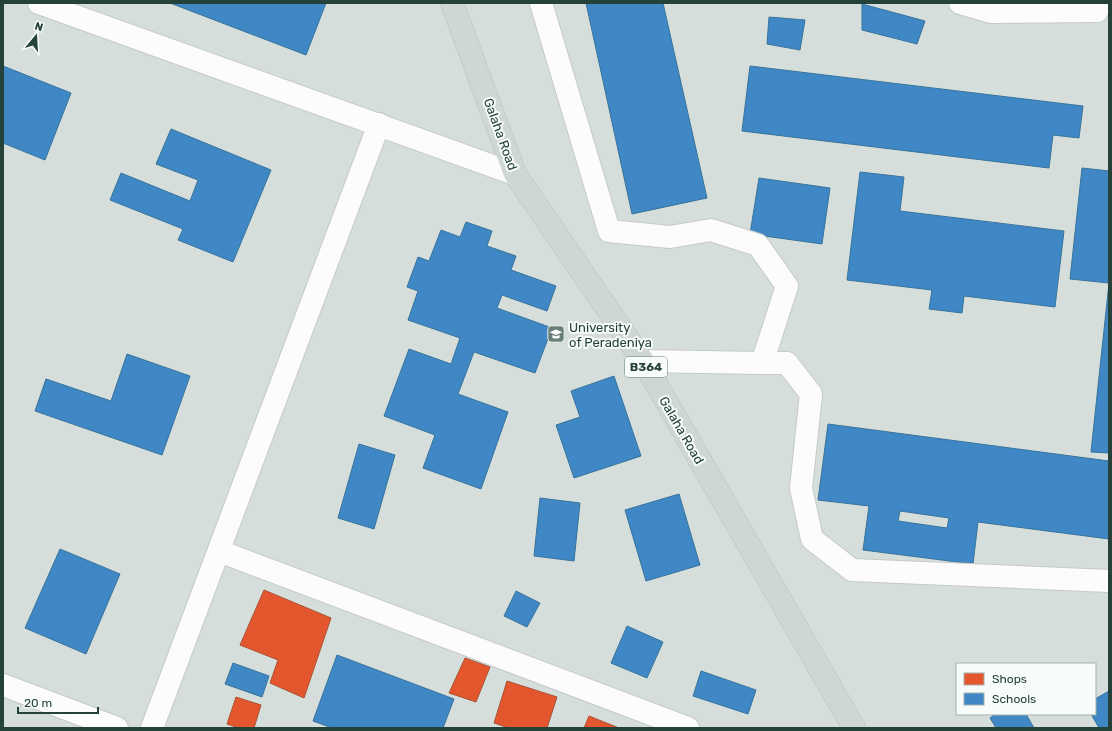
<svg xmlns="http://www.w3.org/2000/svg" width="1112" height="731" font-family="Rubik,sans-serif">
	<rect width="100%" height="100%" fill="#e8edeb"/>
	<path fill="#d6dedb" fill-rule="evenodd" d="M3,3H1109V728H3ZM957,664H1095V714H957Z"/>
	<g fill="#e4572e" stroke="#aa5132">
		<polygon points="264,590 331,618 304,698 270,683 278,660 240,645"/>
		<polygon points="465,658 490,667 476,702 449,693"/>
		<polygon points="507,681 557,697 547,728 509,728 494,723"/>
		<polygon points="236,697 261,705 254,728 239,728 227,724"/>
		<polygon points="589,716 619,728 584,728"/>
	</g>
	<g fill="#3f88c5" stroke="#37739b" fill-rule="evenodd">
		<polygon points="170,3 326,3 306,55"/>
		<polygon points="586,3 663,3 707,198 632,214"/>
		<polygon points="862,4 925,21 917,44 862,30"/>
		<polygon points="769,17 805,20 800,50 767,44"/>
		<polygon points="3,66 71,93 45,160 3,143"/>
		<polygon points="750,66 1083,106 1079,138 1053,135 1049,168 742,131"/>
		<polygon points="171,129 271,170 233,262 178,240 183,229 110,200 121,173 190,201 198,180 156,164"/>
		<polygon points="1082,168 1109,171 1109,453 1091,452 1109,283 1070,279"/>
		<polygon points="860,172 904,177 900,211 1064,231 1055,307 964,296 962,313 929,309 932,290 847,280"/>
		<polygon points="759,178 830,188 822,244 750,234"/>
		<polygon points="466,222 492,231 487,246 516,256 511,270 556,286 547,311 502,295 497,308 552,328 535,373 474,352 458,394 508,412 481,489 423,468 435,435 384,416 409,349 451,364 460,338 408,320 418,291 407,287 418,257 429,261 441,230 460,237"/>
		<polygon points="127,354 190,376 162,455 35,411 46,379 111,401"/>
		<polygon points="614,376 641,456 574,478 556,425 580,417 571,391"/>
		<path d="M828,424L1109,461V539L978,522L973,564L863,550L869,506L818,500ZM900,511L949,518L947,528L898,521Z"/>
		<polygon points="359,444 395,455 374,529 338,518"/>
		<polygon points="679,494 700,565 646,581 625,510"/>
		<polygon points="540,498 580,503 574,561 534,556"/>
		<polygon points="60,549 120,574 86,654 25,628"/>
		<polygon points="516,591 540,603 527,627 504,616"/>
		<polygon points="627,626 663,642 647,678 611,663"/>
		<polygon points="337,655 454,699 443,728 332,728 313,721"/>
		<polygon points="233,663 269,676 262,697 225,684"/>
		<polygon points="701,671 756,690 748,714 693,696"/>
		<polygon points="1109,691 1109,728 1099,728 1091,714 1095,714 1095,699"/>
		<polygon points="996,714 1026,714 1034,728 996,728 990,718"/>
	</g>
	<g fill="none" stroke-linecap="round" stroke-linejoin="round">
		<defs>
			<g id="minor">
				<polyline points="39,3 515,174"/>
				<polyline points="541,3 609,231 670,237 711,230 758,245 787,286 762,363 643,361"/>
				<polyline points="960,3 991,12 1097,11 1101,3"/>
				<polyline points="762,363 787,363 811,394 801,488 812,539 852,570 1109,581"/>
				<polyline points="219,551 688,728"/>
				<polyline points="3,685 117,728"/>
				<polyline points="152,728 379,124"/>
			</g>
			<polyline id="major" points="452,3 515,174 643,361 854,728"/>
		</defs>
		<use href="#minor" stroke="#c5cac8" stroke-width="24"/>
		<use href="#major" stroke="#c3ccc9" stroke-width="24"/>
		<use href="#minor" stroke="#fcfcfc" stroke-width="22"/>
		<use href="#major" stroke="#cfd7d5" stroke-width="22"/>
	</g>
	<defs>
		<symbol id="university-square" viewBox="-11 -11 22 22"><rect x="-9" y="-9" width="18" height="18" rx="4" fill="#697e78" stroke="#f7fbf9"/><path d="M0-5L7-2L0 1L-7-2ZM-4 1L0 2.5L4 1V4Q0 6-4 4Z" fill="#fff"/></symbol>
	</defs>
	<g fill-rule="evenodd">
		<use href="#university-square" x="546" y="324" width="20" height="20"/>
	</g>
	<g text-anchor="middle" stroke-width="4" stroke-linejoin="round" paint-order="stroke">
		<rect fill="#f7fbf9" stroke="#637a73" stroke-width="1" x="625" y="357" width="42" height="20" rx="3"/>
		<g font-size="12" font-weight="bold" fill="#24423a">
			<text x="646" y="371">B364</text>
		</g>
		<g font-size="13" fill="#24423a" stroke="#f7fbf9">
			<text transform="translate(501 134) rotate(70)" y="5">Galaha Road</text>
			<text transform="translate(682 430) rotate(60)" y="5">Galaha Road</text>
		</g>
		<g font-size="13" fill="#24423a" stroke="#f7fbf9" text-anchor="start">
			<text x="569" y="332">University<tspan x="569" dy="15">of Peradeniya</tspan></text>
		</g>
	</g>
	<rect width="1112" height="731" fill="none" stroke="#24423a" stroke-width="8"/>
	<rect x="956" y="663" width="140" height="52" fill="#f7fbf9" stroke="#a3b1ad"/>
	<rect x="964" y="673" width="20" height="12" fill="#e4572e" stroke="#a3b1ad"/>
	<text x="992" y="683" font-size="12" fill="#24423a">Shops</text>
	<rect x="964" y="693" width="20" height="12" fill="#3f88c5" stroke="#a3b1ad"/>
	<text x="992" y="703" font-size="12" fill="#24423a">Schools</text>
	<g transform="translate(36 36) rotate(18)" stroke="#f7fbf9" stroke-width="3" paint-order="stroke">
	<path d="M0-3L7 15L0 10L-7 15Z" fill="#24423a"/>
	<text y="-6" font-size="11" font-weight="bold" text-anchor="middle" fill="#24423a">N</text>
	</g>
	<path d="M18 707v6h80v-6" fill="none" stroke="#24423a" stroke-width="2"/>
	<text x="24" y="707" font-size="12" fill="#24423a" stroke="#f7fbf9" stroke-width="3" paint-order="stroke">20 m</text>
</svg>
